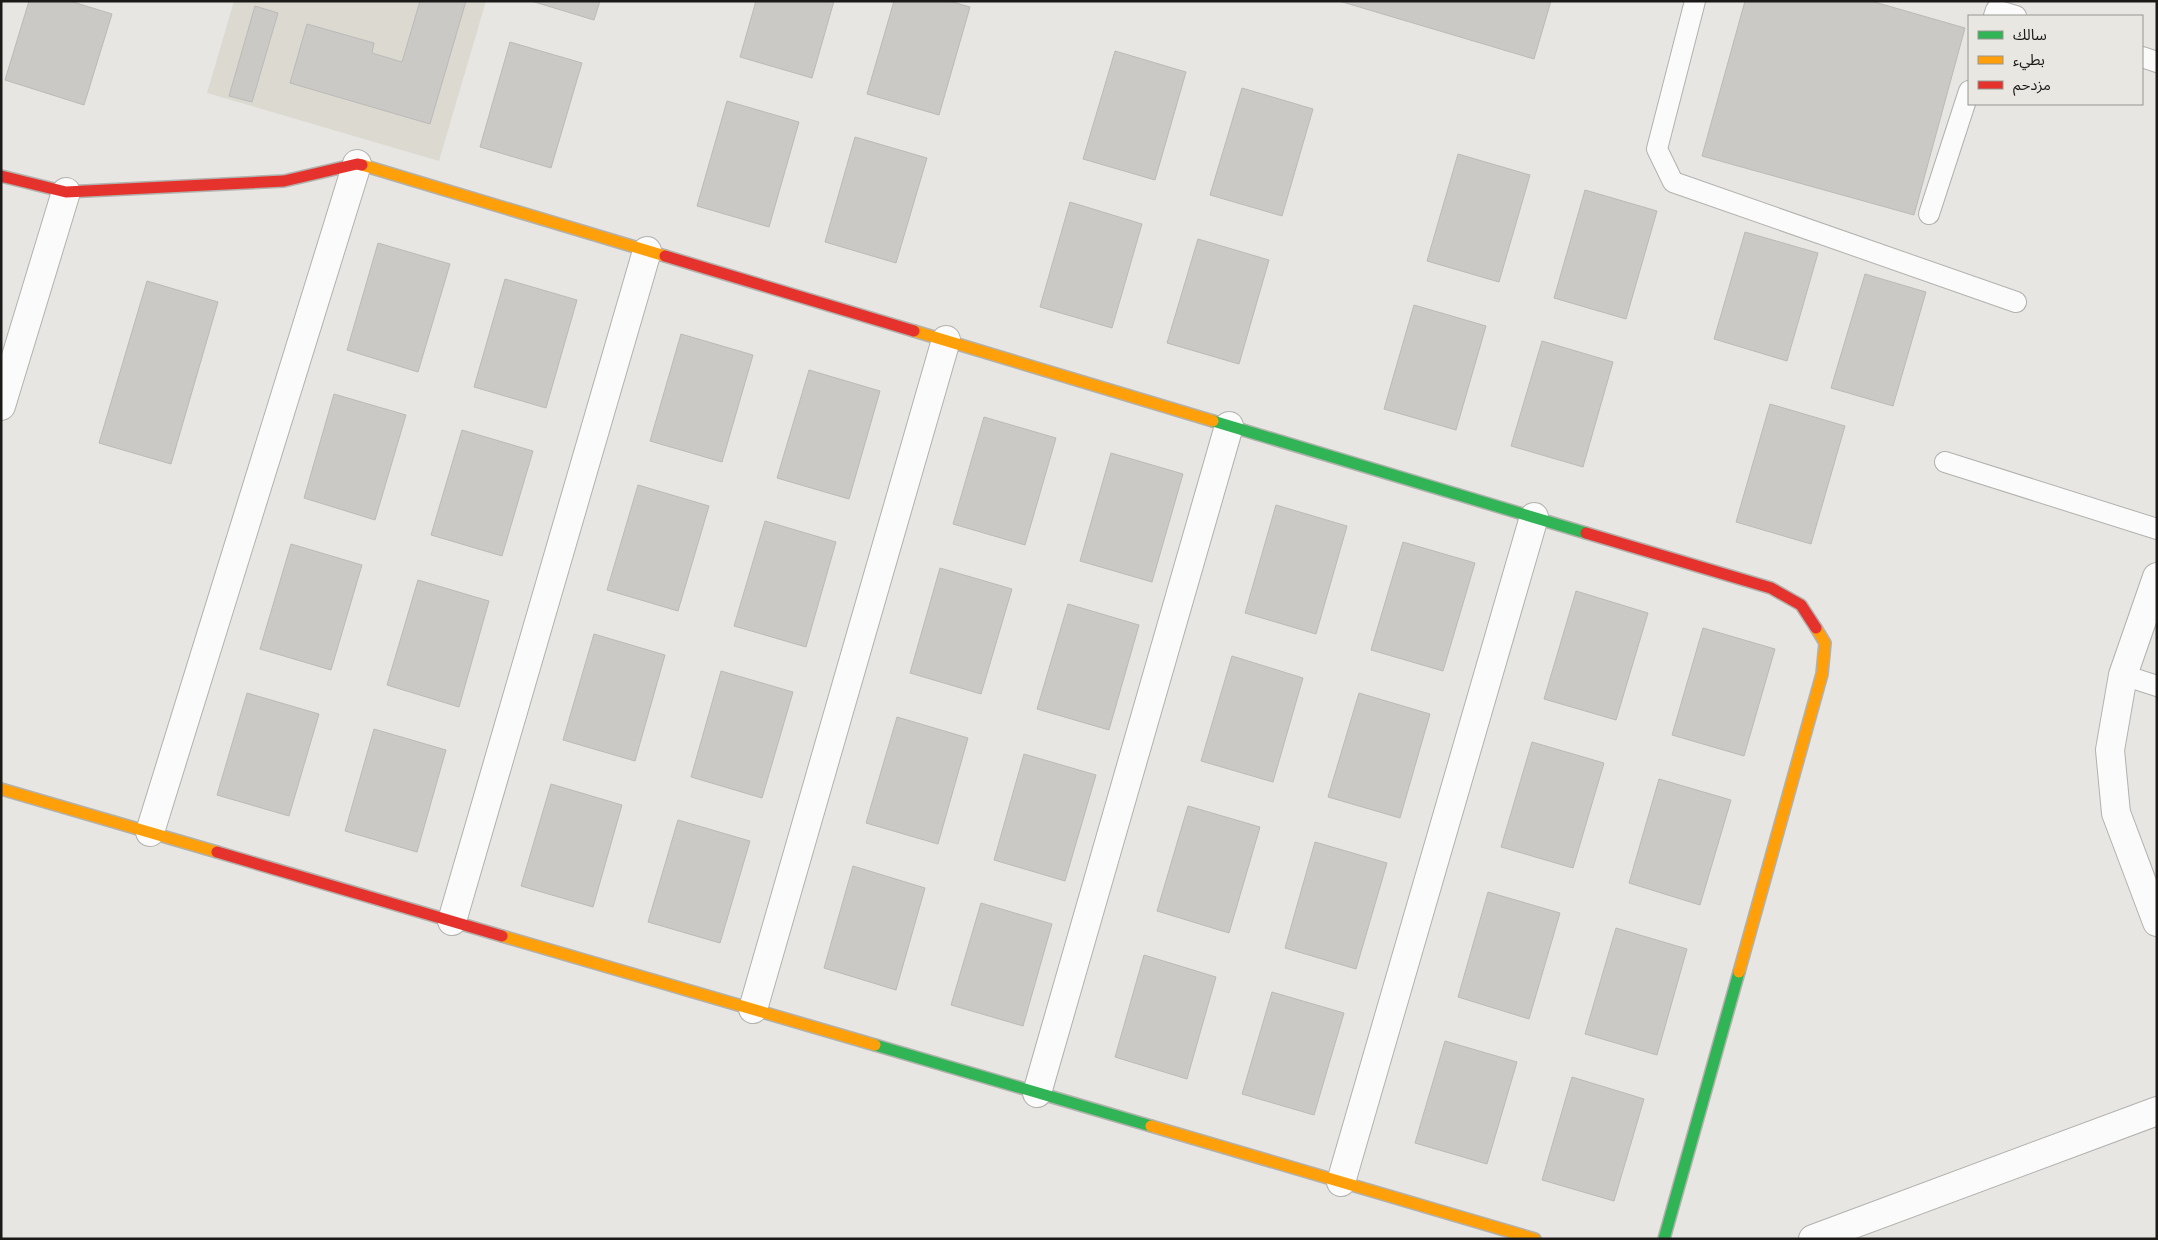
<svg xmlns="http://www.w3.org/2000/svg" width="2158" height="1240" font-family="Karla,'Noto Sans Arabic',sans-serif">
	<rect width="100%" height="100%" fill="#e7e6e2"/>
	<polygon fill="#dcd9d0" points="234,1 486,1 439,161 207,93"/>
	<g fill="#cac9c6" stroke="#bcbab8">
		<polygon points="29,1 70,1 112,14 84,105 5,80"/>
		<polygon points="420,1 466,1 430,124 290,83 307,24 374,43 372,53 402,62"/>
		<polygon points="531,1 600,1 594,20"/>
		<polygon points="756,1 834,1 812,78 740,57"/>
		<polygon points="894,1 949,1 970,7 939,115 867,94"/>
		<polygon points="1339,1 1551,1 1534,59"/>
		<polygon points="1745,1 1871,1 1965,28 1914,215 1702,156"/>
		<polygon points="255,6 278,13 252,102 229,96"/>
		<polygon points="510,42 582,63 551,168 480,147"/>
		<polygon points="1115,51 1186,72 1155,180 1083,159"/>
		<polygon points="1242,88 1313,109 1282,216 1210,195"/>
		<polygon points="727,101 799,122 769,227 697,206"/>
		<polygon points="855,137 927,158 896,263 825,242"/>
		<polygon points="1458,154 1530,175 1499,282 1427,261"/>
		<polygon points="1585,190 1657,211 1626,319 1554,298"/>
		<polygon points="1070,202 1142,224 1112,328 1040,307"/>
		<polygon points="1745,232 1818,253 1787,361 1714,339"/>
		<polygon points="1198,239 1269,260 1239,364 1167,343"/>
		<polygon points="378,243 450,264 418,372 347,350"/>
		<polygon points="1865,274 1926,292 1893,406 1831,388"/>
		<polygon points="505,279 577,300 546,408 474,387"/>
		<polygon points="147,281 218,302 171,464 99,443"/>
		<polygon points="1414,305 1486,326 1456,430 1384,409"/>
		<polygon points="681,334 753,355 722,462 650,441"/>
		<polygon points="1542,341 1613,362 1583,467 1511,446"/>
		<polygon points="809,370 880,391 849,499 777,478"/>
		<polygon points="334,394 406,415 375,520 304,498"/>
		<polygon points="1770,404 1845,426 1811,544 1736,522"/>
		<polygon points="984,417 1056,438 1025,545 953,524"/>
		<polygon points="462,430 533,451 502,556 431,535"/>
		<polygon points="1111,453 1183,474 1152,582 1080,561"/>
		<polygon points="638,485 709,506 678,611 607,590"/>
		<polygon points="1276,505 1347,526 1316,634 1245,613"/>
		<polygon points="765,521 836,542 806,647 734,626"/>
		<polygon points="1403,542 1475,563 1443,671 1371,650"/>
		<polygon points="291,544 362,565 331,670 260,649"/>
		<polygon points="940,568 1012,589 981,694 910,673"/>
		<polygon points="418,580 489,601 459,707 387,685"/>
		<polygon points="1576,591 1648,613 1616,720 1544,699"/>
		<polygon points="1068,604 1139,625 1109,730 1037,709"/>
		<polygon points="1703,628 1775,649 1744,756 1672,735"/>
		<polygon points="594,634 665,655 635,761 563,740"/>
		<polygon points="1232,656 1303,678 1273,782 1201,761"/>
		<polygon points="721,671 793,692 762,798 691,777"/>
		<polygon points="247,693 319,714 289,816 217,795"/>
		<polygon points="1359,693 1430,714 1400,818 1328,797"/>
		<polygon points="897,717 968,738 938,844 866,823"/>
		<polygon points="374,729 446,750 417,852 345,831"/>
		<polygon points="1532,742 1604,763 1573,868 1501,847"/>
		<polygon points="1024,754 1096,775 1065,881 994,860"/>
		<polygon points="1659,779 1731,800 1700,905 1629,883"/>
		<polygon points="551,784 622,805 593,907 521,886"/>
		<polygon points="1188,806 1260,827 1229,933 1157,911"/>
		<polygon points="678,820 750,841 720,943 648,922"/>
		<polygon points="1315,842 1387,863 1356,969 1285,948"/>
		<polygon points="853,866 925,888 896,990 824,968"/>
		<polygon points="1488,892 1560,913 1529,1019 1458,997"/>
		<polygon points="981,903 1052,924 1023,1026 951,1005"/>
		<polygon points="1616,928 1687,949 1657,1055 1585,1034"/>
		<polygon points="1144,955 1216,977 1187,1079 1115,1057"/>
		<polygon points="1272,992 1344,1013 1314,1115 1242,1094"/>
		<polygon points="1445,1041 1517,1062 1487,1164 1415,1143"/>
		<polygon points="1572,1077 1644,1099 1614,1201 1542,1180"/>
	</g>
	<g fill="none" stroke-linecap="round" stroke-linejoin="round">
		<defs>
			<g id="lane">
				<polyline points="1695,1 1657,149 1673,182 2016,302"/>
				<polyline points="1994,16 1996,10 2016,16"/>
				<polyline points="2142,57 2157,62"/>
				<polyline points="1929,214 1969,91"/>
				<polyline points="1945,462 2157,529"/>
				<polyline points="2123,675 2157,686"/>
			</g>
			<g id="street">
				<polyline points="1,406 66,192"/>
				<polyline points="2157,577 2123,675 2110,750 2116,813 2157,922"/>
				<polyline points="150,832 357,164"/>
				<polyline points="452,921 647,251"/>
				<polyline points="753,1009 946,340"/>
				<polyline points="1037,1093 1229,426"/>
				<polyline points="1341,1182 1534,517"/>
				<polyline points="1813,1239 2157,1111"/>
			</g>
			<g id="fast">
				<polyline points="1213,421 1586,533"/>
				<polyline points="875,1045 1151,1126"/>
				<polyline points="1664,1239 1739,972"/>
			</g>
			<g id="slow">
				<polyline points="362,165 665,256"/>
				<polyline points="914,331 1213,421"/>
				<polyline points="1,789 217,852"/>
				<polyline points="502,936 875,1045"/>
				<polyline points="1739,972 1822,674 1825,643 1816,628"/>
				<polyline points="1151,1126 1535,1239"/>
			</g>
			<g id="jam">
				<polyline points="1,176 66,192 284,181 357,164 362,165"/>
				<polyline points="665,256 914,331"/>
				<polyline points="1586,533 1771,588 1801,605 1816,628"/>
				<polyline points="217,852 502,936"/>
			</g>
		</defs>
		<use href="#lane" stroke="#b1b1ae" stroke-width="22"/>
		<use href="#street" stroke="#b1b1ae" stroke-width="30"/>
		<use href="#fast" stroke="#b1b1ae" stroke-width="14"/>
		<use href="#slow" stroke="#b1b1ae" stroke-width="14"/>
		<use href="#jam" stroke="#b1b1ae" stroke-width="14"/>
		<use href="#lane" stroke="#fbfbfb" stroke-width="20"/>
		<use href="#street" stroke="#fbfbfb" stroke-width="28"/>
		<use href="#fast" stroke="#30b455" stroke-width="11"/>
		<use href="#slow" stroke="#ff9f0a" stroke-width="11"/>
		<use href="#jam" stroke="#e5322d" stroke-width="11"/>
	</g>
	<rect width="2158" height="1240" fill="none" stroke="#1b1a19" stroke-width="5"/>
	<rect x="1968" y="15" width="175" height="90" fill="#e8e7e1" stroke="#969591"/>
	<rect x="1978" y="31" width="25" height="8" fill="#30b455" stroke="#969591"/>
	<text x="2013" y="40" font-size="15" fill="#1b1a19">سالك</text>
	<rect x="1978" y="56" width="25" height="8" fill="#ff9f0a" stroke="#969591"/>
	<text x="2013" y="65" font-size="15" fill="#1b1a19">بطيء</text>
	<rect x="1978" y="81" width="25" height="8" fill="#e5322d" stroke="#969591"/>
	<text x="2013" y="90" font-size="15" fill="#1b1a19">مزدحم</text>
</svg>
